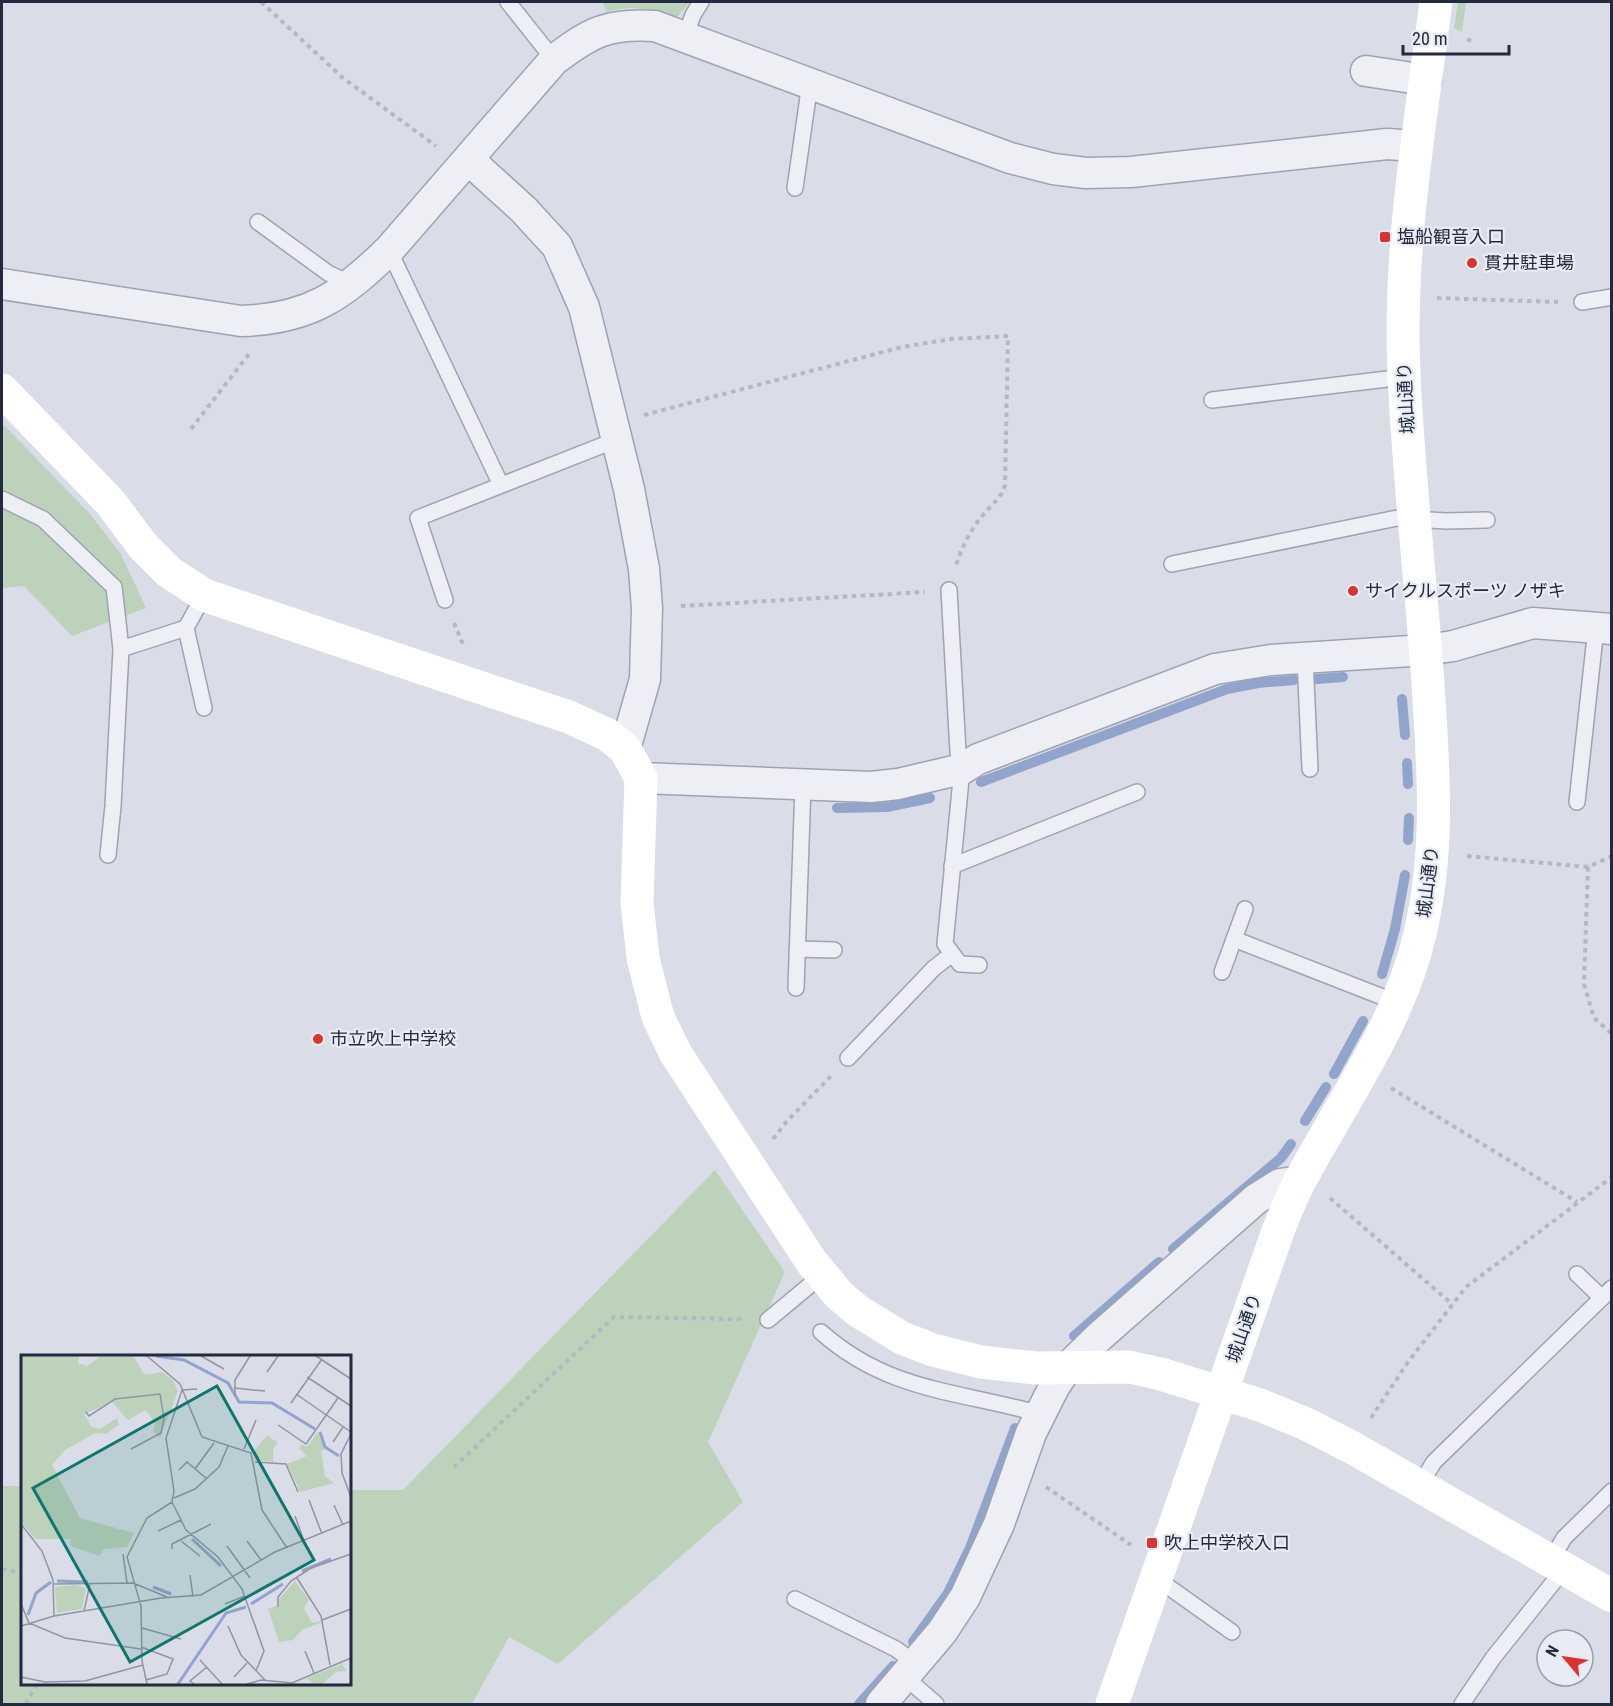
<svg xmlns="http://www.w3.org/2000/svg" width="1613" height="1706" font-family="'Roboto Condensed','Noto Sans JP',sans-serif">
	<rect width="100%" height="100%" fill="#dadde7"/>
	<g fill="#bdd2bb">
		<path d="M602,2H690L678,16L673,17C647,9 633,4 607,12Z"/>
		<polygon points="1458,2 1466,2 1462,32 1454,28"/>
		<polygon points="2,423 90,514 121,554 146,608 72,636 24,586 2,588"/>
		<polygon points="715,1170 785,1272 708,1442 743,1502 558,1664 509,1637 472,1704 2,1704 2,1486 22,1486 22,1684 350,1684 350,1490 403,1490"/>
	</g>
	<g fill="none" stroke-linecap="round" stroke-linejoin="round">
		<g stroke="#91a4cb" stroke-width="10">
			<polyline points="1317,679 1343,677"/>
			<polyline points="1402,699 1405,735"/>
			<polyline points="1407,763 1408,784"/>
			<polyline points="981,782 1227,689 1258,683 1294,680"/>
			<polyline points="837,808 887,807 930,798"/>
			<polyline points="1408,840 1409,818"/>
			<polyline points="1382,974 1395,929 1405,875"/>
			<polyline points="1334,1074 1363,1021"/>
			<polyline points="1305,1121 1326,1087"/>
			<polyline points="1173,1249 1281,1158 1291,1144"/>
			<polyline points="1074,1336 1159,1262"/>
			<polyline points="913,1642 948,1593 970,1548 1015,1428"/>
			<polyline points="859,1704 893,1666"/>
		</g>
		<defs>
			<g id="lane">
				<polyline points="508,2 554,60"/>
				<polyline points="685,37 693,15 701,2"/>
				<polyline points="795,188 810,83"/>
				<polyline points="258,222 328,273 351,284"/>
				<polyline points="389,250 501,485"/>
				<polyline points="1582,302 1612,297"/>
				<polyline points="1212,400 1404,377"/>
				<polyline points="2,499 43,519 114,587 121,649 113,806 108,855"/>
				<polyline points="1172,564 1397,518 1446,521 1487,520"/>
				<polyline points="949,590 958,752 962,769 945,944 960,964 979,965"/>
				<polyline points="445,600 418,518 616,440"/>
				<polyline points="121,649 186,628"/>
				<polyline points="1305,658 1310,769"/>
				<polyline points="204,708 186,628 204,595"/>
				<polyline points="1577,802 1596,628"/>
				<polyline points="952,866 1137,792"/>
				<polyline points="1234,939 1398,1003"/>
				<polyline points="797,949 834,950"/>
				<polyline points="1222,972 1245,909"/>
				<polyline points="796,988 803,785"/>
				<polyline points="848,1058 934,968 952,954"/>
				<polyline points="1577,1274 1602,1298"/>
				<polyline points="768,1320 822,1275"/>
				<path d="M821,1332C888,1392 960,1391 1040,1414"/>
				<polyline points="1419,1486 1434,1462 1612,1288"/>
				<polyline points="1550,1562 1564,1538 1612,1491"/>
				<polyline points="1156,1578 1232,1632"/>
				<polyline points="795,1599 896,1649 916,1664"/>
				<polyline points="905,1677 936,1704"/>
				<polyline points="1462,1704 1493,1658 1564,1569"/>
			</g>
			<g id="street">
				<polyline points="1366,71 1426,80"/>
				<polyline points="469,160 523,209 557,246 584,307 629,489 644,569 647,608 645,679 625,749"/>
				<path d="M2,284L241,321C309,319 342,296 389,250L554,60C591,32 608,23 655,26L1010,158L1053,169L1086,173L1131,172L1387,144L1416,146"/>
				<polyline points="641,778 871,787 898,784 962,769 978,759 1215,669 1271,660 1426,650 1453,646 1533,623 1612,629"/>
				<polyline points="881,1704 942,1632 965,1597 999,1524 1031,1433 1054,1387 1066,1369 1100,1336 1256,1199 1280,1184 1300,1181"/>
			</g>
		</defs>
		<use href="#lane" stroke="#9fa3b1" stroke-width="18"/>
		<use href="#street" stroke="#9fa3b1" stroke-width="33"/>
		<g stroke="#b4b8c2" stroke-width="4" stroke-dasharray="4.5 4.5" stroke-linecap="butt">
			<polyline points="261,2 343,78 436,146"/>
			<polyline points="1467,39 1475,43"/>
			<polyline points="1437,298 1558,302"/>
			<path d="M644,415L902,347L951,339L1008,336L1005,485C1001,499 992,504 983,515C971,529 961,548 956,566"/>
			<polyline points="191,429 249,354"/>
			<polyline points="681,606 925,592"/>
			<polyline points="454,623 463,644"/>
			<polyline points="1467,856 1588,867 1612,856"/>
			<polyline points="1588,867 1584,984 1594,1018 1612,1034"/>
			<polyline points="1391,1088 1577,1202"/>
			<polyline points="773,1139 787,1121 831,1076"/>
			<polyline points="1330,1198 1452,1304"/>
			<polyline points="1371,1418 1408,1362 1466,1287 1612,1177"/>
			<polyline points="454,1467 614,1317 739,1319 744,1316"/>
			<polyline points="1046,1487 1131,1545"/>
			<polyline points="2,1569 22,1573"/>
			<polyline points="26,1704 37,1684"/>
		</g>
		<use href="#lane" stroke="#edeff5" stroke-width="15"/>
		<use href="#street" stroke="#edeff5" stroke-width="30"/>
		<g stroke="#fff" stroke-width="33">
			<polyline points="2,390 110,502 143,546 169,572 204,595 569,717 608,735 625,749 641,778 637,902 643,958 658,1017 676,1054 811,1261 839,1295 858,1311 902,1338 933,1350 981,1362 1036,1368 1129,1367 1161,1374 1260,1405 1306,1424 1353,1448 1612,1596"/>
			<path d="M1112,1704L1278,1231C1285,1214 1292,1195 1301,1179C1344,1098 1399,1024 1420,934C1439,853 1434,780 1429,699C1422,591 1409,483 1404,375C1398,249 1420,126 1436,2"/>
		</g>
	</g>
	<g fill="#db3330" stroke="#eaecf5" stroke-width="2">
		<rect x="1379" y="231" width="12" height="12" rx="3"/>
		<circle cx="1472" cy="263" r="6"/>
		<circle cx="1353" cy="591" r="6"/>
		<circle cx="318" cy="1039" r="6"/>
		<rect x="1146" y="1537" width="12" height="12" rx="3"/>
	</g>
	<g text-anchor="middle" stroke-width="4.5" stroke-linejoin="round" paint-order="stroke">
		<g font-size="18" fill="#23293e" stroke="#eaecf5" text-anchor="start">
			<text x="1397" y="243">塩船観音入口</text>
			<text x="1484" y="269">貫井駐車場</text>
			<text x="1365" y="597">サイクルスポーツ ノザキ</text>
			<text x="330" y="1045">市立吹上中学校</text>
			<text x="1164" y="1549">吹上中学校入口</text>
		</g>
		<g font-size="18" fill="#23293e" stroke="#eaecf5">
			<text transform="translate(1406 398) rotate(-93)" y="6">城山通り</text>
			<text transform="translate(1428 882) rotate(-83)" y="6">城山通り</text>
			<text transform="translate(1244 1328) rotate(-71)" y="6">城山通り</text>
		</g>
	</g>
	<g transform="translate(21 1355)">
		<rect width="330" height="330" fill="#dadde7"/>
		<path d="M0,1H58L57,8L66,11L78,2L112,1L124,20L141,17L152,25L157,36L139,83L132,77L134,68L125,55L107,65L91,47L63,59L70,71L79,74L96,63L98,70L85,79L74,78L44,95L31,110L59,163L113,178L106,192L83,194L78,201L50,191L49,184H14L0,166ZM297,77L304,94L300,96L304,121L313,128L279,137L266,109L286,101L278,93L281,89L286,92ZM246,80L257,88L252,94V107L235,105L232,97ZM274,226L288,245L283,253L291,268L300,266L299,268L281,275L272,285L258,287L247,254L258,250V244ZM54,230L65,233L61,254L36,258L34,232ZM321,309L326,316L315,317L301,329H292L286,323Z" fill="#bdd2bb"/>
		<path fill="none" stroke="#91a4cb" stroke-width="3" d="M135,1L163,5L207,28L218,47L251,48L294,74M299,77L304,92L318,101M171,184L200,211M281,216L310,204M36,226L67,227M132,232L150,239M230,249L262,229M7,260L15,238L30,227M157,329L205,258L225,252"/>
		<path fill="none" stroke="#9195a3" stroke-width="1.5" d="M126,1L159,29L181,82L230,98L241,155L266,193M180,1L203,14M295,1L330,24M246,17L257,1M286,22L330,51M213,33L244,36M176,34L161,35L145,83L153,136L151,147L165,175L197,202L221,234L243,296L235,316M275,39L330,77M214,41V25L229,1M270,48L301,4M65,57L68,61L94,44L139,39L143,64L140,78L110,94M257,70L285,89L317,43M330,79L320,99L321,118L330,142M312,87L322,72M223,94L235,65M234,107L265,109L277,137M174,114L193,88M158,115L166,107L186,124M153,143L174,134L198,112L207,91M288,145L301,179M313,150L322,170M274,161L283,186M0,169L21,196L32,225L33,261M137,176L160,165M160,186L179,201M226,186L240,205M206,191L229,223M151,194V189L190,169M102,199L106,228M169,220L172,242M276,223L300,261L309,310M33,229L112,228L146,242M0,249L8,268L44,283L120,294M204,249L224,241M257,252V242L270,226L290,213L330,199M63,256L69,229M301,265L330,254M0,271L33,261L140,243L180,240L254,197L330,166M207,271L220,300L244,325M121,273L160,284M120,292L152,304L146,319L125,325M284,296L293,318M179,305L201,329M0,322L24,327L64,326L122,310M213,322L226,308M126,329L121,306L120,251L106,202L126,163L151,147M173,329L169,326L186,312M226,329L240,325L271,328L330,303"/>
		<path fill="#0f766e" fill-opacity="0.15" stroke="#0f766e" stroke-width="3" d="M196,31L293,205L109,307L12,133Z"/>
		<rect width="330" height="330" fill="none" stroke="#23293e" stroke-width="3"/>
	</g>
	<rect width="1613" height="1706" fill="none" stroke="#23293e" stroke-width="6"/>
	<g transform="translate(1565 1658) rotate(299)"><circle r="28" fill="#eaecf5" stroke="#9a9eac" stroke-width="1.5"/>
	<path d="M0-4.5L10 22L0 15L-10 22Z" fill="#db3330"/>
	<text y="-9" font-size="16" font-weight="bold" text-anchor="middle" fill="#23293e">N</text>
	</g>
	<path d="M1403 45v9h106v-9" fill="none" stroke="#23293e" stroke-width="3"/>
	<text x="1412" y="45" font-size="18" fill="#23293e" stroke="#eaecf5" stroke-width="4.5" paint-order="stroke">20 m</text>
</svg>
